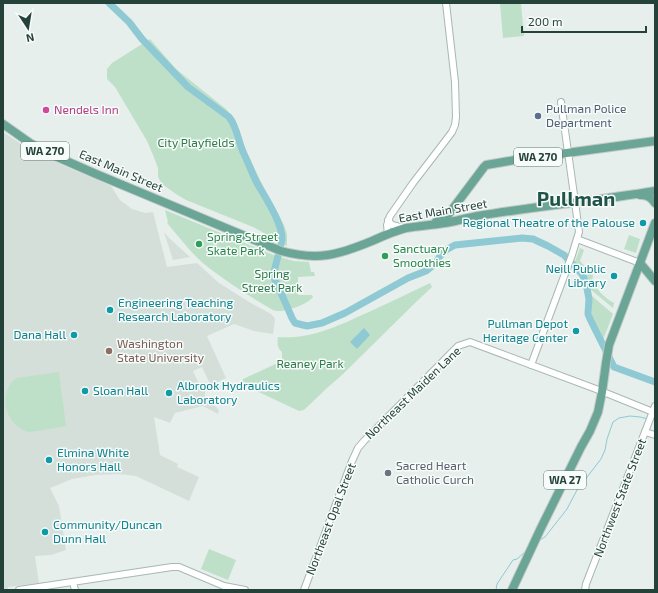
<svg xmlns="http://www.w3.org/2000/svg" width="658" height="593" font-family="'Exo 2',sans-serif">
	<rect width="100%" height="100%" fill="#e6efeb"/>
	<g fill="#d4dfda" fill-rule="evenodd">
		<path d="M3,132L21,144L62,165L111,186L120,200L132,209L145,213L153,212L167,267L197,263L219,283L249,302L271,314L274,317L275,320L273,334L254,331L234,324L207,336L226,378L205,388V396L219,410L218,414L203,406L175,413L170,423L154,417L160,455L178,464L177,467L199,477L189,501L136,476L119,474L95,475L72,479L50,488L59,506L66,550L51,555L35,556L39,583L8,587V590H3ZM202,367L210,384L201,388L193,371Z"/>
		<polygon points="164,232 169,238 190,257 173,260"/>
	</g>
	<g fill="#bfe0c8">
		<polygon points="500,3 521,3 524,36 503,38"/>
		<polygon points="150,39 176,69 226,109 235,119 244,145 248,155 263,186 284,225 287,234 287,246 269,239 264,233 253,227 186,200 176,194 162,184 158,177 158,168 153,155 147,141 115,87 107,79 107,69 112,63"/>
		<path d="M165,210L276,256L294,261L309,262L311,272H314L315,276L298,277V295H312L313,297C307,305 282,314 273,310C250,297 229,283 209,268C193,256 180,238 167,223L168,222Z"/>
		<polygon points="629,235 640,239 636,253 624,249"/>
		<path d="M580,248L584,250L580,261L588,270L592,273L593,277L592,279C598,291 602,296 614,303L613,308L590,289L587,279L574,264Z"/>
		<path d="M430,283L432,287L415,303L413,305L342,375L327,388L304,410L299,411L242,384V382L243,379L282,361V352C277,348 277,343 278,337C311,340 342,324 371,311C391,302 411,292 430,283Z"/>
		<polygon points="592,296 613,314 603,340 592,318"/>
		<path d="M59,372L66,426C57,428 48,429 38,431C35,431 32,432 29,432C26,432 23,430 20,428C2,417 0,388 17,378Z"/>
		<polygon points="209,549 236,560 228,580 201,569"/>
	</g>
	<polygon fill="#8ec9d4" points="364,328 370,335 357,349 350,342"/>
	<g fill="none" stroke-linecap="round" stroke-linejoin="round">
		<g stroke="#8ec9d4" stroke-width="1">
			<polyline points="540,540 545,537 567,509 577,490 601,459 605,450 607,439 613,422 619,418 630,416 640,417 648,419"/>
			<polyline points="496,590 497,584 513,560 517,559 526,551"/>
		</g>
		<path stroke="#8ec9d4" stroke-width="7" d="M109,3L129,22L142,39L188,87L229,117C237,127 238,140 243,152C248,162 252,173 257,183C265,197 283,224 282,240L273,276L278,286L292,318L295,323L307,326L322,323L345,313L408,278L426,271L436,263L440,256L446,250L455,245L522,238L533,239L548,246L564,255L582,274L586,283L589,299L588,314L590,319L614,367L655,382"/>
		<defs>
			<g id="minor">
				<polyline points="388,220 392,225 404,228"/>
				<polyline points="388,234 387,225 390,216 413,183 446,140 452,132 455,125 456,117 455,82 446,3"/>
				<polyline points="577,239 640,263"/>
				<polyline points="531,365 572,255 579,232 575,202 561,102"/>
				<polyline points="645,432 655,435"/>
				<polyline points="73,582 75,590"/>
				<polyline points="19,590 172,567 179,567 224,586 245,590"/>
				<polyline points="304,590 352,461 358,448 364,441 458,346 470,342 596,389 653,412"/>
				<polyline points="585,590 586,584 655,406"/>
			</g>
			<g id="major">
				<path d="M3,124L30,143L48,153L96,174L281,251C318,261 338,255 372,241C383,236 394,231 406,228C419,226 432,225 445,223C456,221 467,218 478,216C537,206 596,201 655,191"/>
				<path d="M640,195C647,195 651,197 655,203"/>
				<polyline points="436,222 445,218 448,215 484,167 486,165 515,160 655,141"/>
				<polyline points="640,263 655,281"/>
				<polyline points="512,590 540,530 581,447 590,431 598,412 602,392 606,363 609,345 655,223"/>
			</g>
		</defs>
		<use href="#minor" stroke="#a8b8b2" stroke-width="8"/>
		<use href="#major" stroke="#c2cac8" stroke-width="10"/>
		<use href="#minor" stroke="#fff" stroke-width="6"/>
		<use href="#major" stroke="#6aa596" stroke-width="8"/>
	</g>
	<circle fill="#d1479c" stroke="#f7fbf9" stroke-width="1.5" cx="46" cy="110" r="4"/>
	<circle fill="#5c6f8a" stroke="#f7fbf9" stroke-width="1.5" cx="538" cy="116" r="4"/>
	<g fill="#0f9aa8" stroke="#f7fbf9" stroke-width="1.5">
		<circle cx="643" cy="223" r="4"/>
		<circle cx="614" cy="276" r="4"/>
		<circle cx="110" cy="310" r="4"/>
		<circle cx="576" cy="331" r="4"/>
		<circle cx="74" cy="335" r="4"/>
		<circle cx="85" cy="391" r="4"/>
		<circle cx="169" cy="393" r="4"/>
		<circle cx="49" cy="460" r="4"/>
		<circle cx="45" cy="532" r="4"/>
	</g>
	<g fill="#2e9e5b" stroke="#f7fbf9" stroke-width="1.5">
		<circle cx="199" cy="244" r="4"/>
		<circle cx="385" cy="256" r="4"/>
	</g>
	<circle fill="#8d6e63" stroke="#f7fbf9" stroke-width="1.5" cx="109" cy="351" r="4"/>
	<circle fill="#6b7280" stroke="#f7fbf9" stroke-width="1.5" cx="388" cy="473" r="4"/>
	<g text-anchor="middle" stroke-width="3" stroke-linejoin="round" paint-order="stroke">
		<g fill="#f7fbf9" stroke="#637a73" stroke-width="1">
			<rect x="21" y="142" width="48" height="18" rx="3"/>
			<rect x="514" y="148" width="48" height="18" rx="3"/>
			<rect x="544" y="471" width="42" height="18" rx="3"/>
		</g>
		<g font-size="11" font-weight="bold" fill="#24423a">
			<text x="45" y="155">WA 270</text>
			<text x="538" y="161">WA 270</text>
			<text x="565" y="484">WA 27</text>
		</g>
		<g font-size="12" fill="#4e5e75" stroke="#f7fbf9" text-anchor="start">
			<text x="546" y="113">Pullman Police<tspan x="546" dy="14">Department</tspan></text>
		</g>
		<g font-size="12" fill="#b23c85" stroke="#f7fbf9" text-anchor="start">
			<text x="54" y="114">Nendels Inn</text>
		</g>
		<g font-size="12" fill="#2d7a4b" stroke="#f7fbf9">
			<text x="196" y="147">City Playfields</text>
			<text x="272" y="278">Spring<tspan x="272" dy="14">Street Park</tspan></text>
			<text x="310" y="368">Reaney Park</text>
		</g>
		<g font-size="12" fill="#24423a" stroke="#f7fbf9">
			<text transform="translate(121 171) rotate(23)" y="4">East Main Street</text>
			<text transform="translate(443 211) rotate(-10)" y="4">East Main Street</text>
			<text transform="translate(413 393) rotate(-44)" y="4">Northeast Maiden Lane</text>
			<text transform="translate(620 498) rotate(-69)" y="4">Northwest State Street</text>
			<text transform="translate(331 519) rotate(-69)" y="4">Northeast Opal Street</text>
		</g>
		<g font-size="12" fill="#0d838f" stroke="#f7fbf9" text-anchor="start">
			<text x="635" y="227" text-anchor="end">Regional Theatre of the Palouse</text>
			<text x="606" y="273" text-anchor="end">Neill Public<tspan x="606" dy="14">Library</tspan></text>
			<text x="118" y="307">Engineering Teaching<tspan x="118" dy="14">Research Laboratory</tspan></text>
			<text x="568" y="328" text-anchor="end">Pullman Depot<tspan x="568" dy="14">Heritage Center</tspan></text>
			<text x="66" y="339" text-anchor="end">Dana Hall</text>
			<text x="177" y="390">Albrook Hydraulics<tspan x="177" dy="14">Laboratory</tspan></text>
			<text x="93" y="395">Sloan Hall</text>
			<text x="57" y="457">Elmina White<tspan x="57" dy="14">Honors Hall</tspan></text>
			<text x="53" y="529">Community/Duncan<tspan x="53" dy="14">Dunn Hall</tspan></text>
		</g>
		<g font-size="12" fill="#27864d" stroke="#f7fbf9" text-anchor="start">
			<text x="207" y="241">Spring Street<tspan x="207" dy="14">Skate Park</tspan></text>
			<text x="393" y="253">Sanctuary<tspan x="393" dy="14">Smoothies</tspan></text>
		</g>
		<g font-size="12" fill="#785e54" stroke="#f7fbf9" text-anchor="start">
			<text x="117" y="348">Washington<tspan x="117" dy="14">State University</tspan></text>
		</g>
		<g font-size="12" fill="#5b616d" stroke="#f7fbf9" text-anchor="start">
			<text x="396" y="470">Sacred Heart<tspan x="396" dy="14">Catholic Curch</tspan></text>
		</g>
		<g font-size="20" font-weight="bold" fill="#1f5548" stroke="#f7fbf9">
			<text x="576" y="206">Pullman</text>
		</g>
	</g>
	<rect width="658" height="593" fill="none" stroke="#24423a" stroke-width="8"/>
	<g transform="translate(28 28) rotate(168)" stroke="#f7fbf9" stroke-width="3" paint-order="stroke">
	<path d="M0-3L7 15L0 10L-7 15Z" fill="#24423a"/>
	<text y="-6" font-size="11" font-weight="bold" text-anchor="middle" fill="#24423a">N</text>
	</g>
	<path d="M522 26v6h124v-6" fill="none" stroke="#24423a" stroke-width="2"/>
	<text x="528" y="26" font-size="12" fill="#24423a" stroke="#f7fbf9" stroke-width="3" paint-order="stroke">200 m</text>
</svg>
